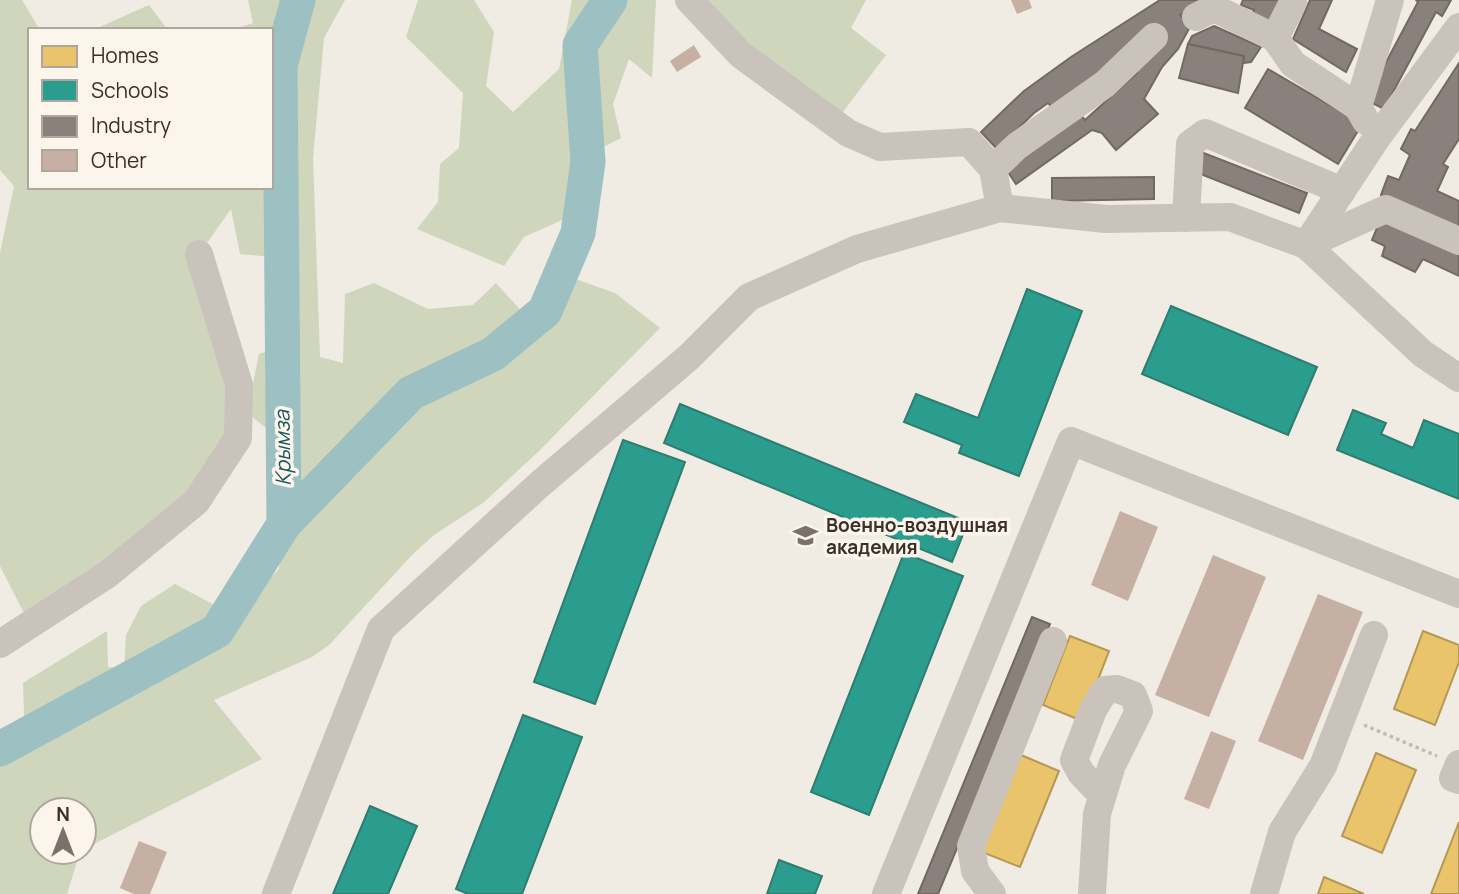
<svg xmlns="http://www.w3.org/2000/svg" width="1459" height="894" font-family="Manrope,sans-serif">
	<rect width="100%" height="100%" fill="#f0ebe3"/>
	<g fill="#cfd6bc">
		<polygon points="0,0 22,0 40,30 30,30 30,187 271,187 271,30 232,30 253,23 248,0 345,0 324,38 313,158 320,357 343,363 345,294 374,283 428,309 473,305 496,283 526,316 567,276 615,293 660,328 538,452 483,503 434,535 412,555 329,645 312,657 214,700 262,759 84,849 84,810 42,810 42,852 80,852 67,894 0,894 0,733 3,742 25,743 23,683 107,631 108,667 124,669 126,635 141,606 175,584 235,616 279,569 288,445 247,413 259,354 285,346 295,259 240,254 231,209 199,254 238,438 196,502 30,625 0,566 0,253 14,186 0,170"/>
		<polygon points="418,0 474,0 494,32 486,86 513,112 559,69 572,0 656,0 652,78 629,59 613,104 621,138 585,156 585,210 524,237 504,266 417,229 438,202 440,164 459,148 463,93 406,37"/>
		<polygon points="696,0 866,0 851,28 886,55 836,121"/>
		<polygon points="149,5 168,30 93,30"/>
	</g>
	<g fill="#e9c46a" stroke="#b59856" stroke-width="2">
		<polygon points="1423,631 1459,645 1459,662 1435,725 1394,709"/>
		<polygon points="1070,636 1109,651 1082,721 1043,705"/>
		<polygon points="1376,753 1416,770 1382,853 1342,836"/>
		<polygon points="1021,755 1059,771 1020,867 982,852"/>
		<polygon points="1459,822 1459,894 1431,894"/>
		<polygon points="1324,877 1364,894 1318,894"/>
	</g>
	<g fill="#2a9d8f" stroke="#2f7c70" stroke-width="2">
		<polygon points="1027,289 1082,311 1019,476 959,453 962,445 904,422 916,394 978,418"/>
		<polygon points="1171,306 1317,367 1288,435 1142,374"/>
		<polygon points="680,404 968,522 952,562 664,443"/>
		<polygon points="1353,410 1386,423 1381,434 1413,448 1424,420 1459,434 1459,499 1337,450"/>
		<polygon points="623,440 685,462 595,704 534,682"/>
		<polygon points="904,553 963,576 869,815 811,792"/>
		<polygon points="523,715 582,737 522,894 468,894 456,889"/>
		<polygon points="370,806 417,826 388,894 333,894"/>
		<polygon points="779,860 822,876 815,894 767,894"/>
	</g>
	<g fill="#8a817c" stroke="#726963" stroke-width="2">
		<polygon points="1160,0 1205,0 1180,15 1191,25 1178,49 1162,67 1144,99 1158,114 1116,150 1102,133 1092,130 1016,184 1006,169 1081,115 1085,120 1137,73 1135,67 1053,108 1048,103 1034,113 997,149 981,132 1024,91 1071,57"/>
		<polygon points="1243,0 1284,0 1269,28 1250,21 1254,10 1241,5"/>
		<polygon points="1310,0 1332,0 1319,29 1357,49 1346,72 1293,39"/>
		<polygon points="1416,0 1451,0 1442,16 1436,12 1384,109 1366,100 1418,2"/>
		<polygon points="1214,26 1261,47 1251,62 1243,63 1244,56 1188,44 1192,36"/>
		<polygon points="1188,44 1244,56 1238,93 1179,78"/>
		<polygon points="1459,63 1459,139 1443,164 1448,167 1437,191 1459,201 1459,231 1381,195 1388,176 1399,180 1410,155 1401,149 1411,129 1415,131"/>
		<polygon points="1268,69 1362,124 1338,164 1245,108"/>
		<polygon points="1201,152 1307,193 1299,213 1193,171"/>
		<polygon points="1154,177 1154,199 1052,201 1052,178"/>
		<polygon points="1381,218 1459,252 1459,276 1423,259 1415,272 1382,256 1385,246 1372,240"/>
		<polygon points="1032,617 1050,624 938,894 918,894"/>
	</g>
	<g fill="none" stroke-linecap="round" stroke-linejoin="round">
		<g stroke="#9dc0c3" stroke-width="35">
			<polyline points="284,524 411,393 493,354 545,311 578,233 588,162 580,45 610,0"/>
			<polyline points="0,749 217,631 284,524 280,66 298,0"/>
		</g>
	</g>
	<g fill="#c5b0a3">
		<polygon points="1011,0 1029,0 1032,8 1017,14"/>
		<polygon points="694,45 701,57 677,72 670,61"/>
		<polygon points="1120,511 1158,527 1128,601 1091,585"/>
		<polygon points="1213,555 1266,577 1209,717 1155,695"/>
		<polygon points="1318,594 1363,612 1303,760 1258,741"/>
		<polygon points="1211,731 1236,741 1209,809 1184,799"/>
		<polygon points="139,841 167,852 150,894 134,894 120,888"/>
	</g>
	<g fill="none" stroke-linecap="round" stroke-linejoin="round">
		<polyline stroke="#c1bbb4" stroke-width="3.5" stroke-dasharray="3.5 3.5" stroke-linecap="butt" points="1364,725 1437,756"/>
		<g stroke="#c9c3bb" stroke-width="28">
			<polyline points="689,0 741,55 848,133 880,147 969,142 993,169 1000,208"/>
			<polyline points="1196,17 1214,8 1275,38 1293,64 1358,107"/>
			<polyline points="1275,38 1293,2"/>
			<polyline points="1366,121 1358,107 1390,0"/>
			<polyline points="993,169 1017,146 1105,84 1154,37"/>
			<polyline points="1186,218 1190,144 1205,133 1342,191"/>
			<polyline points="1306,245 1376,139 1459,27"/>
			<polyline points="1306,245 1386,209 1459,241"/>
			<polyline points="0,644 108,574 196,502 238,438 239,385 199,254"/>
			<polyline points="1459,764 1453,778 1459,780"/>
			<polyline points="276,894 381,629 540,484 689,357 749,297 857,249 1000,208 1106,219 1230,217 1306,245 1423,354 1459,378"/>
			<polyline points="886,894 1071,441 1459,594"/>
			<polyline points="992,894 975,871 971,846 1053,641"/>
			<polyline points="1092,894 1097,814 1112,765 1139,711 1133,695 1117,689 1105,690 1093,710 1074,760 1081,773 1102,795"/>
			<polyline points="1264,894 1282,832 1323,766 1374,635"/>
		</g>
	</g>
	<defs>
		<symbol id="university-bare" viewBox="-9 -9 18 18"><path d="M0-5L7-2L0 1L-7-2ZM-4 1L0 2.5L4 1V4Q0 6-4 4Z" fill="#7a716a" stroke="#fcf5eb" stroke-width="2.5" paint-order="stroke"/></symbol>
	</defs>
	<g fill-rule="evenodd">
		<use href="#university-bare" x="788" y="518" width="35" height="35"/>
	</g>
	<g text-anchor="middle" stroke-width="7" stroke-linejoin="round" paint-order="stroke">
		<g font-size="19" font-weight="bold" fill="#3b3029" stroke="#fcf5eb" text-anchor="start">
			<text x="826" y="532">Военно-воздушная<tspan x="826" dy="22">академия</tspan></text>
		</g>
		<g font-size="21" font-style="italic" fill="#1a5660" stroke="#fcf5eb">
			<text transform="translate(283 448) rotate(-91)" y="7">Крымза</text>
		</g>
	</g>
	<rect x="28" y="28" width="245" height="161" fill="#fcf5eb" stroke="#afa69d" stroke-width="2"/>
	<rect x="42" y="46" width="35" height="21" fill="#e9c46a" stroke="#afa69d" stroke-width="2"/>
	<text x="91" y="63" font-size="21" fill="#3b3029">Homes</text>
	<rect x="42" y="80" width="35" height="21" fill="#2a9d8f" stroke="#afa69d" stroke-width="2"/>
	<text x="91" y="98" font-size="21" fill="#3b3029">Schools</text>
	<rect x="42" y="116" width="35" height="21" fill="#8a817c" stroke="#afa69d" stroke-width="2"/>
	<text x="91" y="133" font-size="21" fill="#3b3029">Industry</text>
	<rect x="42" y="150" width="35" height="21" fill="#c5b0a3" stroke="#afa69d" stroke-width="2"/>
	<text x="91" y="168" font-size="21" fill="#3b3029">Other</text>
	<g transform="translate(63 831)"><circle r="33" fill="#fcf5eb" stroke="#afa69d" stroke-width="2"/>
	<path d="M0-5L12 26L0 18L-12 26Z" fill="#7a716a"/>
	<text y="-10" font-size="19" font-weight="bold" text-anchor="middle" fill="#3b3029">N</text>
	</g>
</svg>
